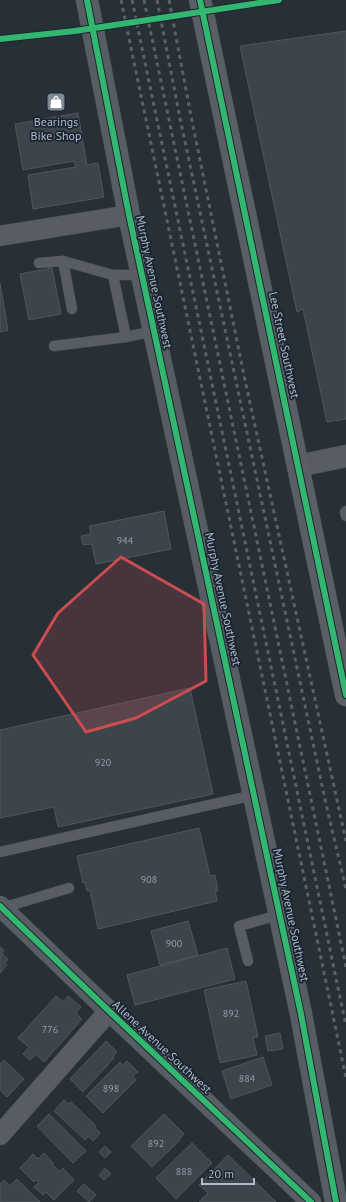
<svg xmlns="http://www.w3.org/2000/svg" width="346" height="1202" font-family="'PT Sans',sans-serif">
	<rect width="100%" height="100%" fill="#272f37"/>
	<g fill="#3e444b" stroke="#4f565e">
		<polygon points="346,31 346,419 327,422 303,309 297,312 240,46"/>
		<polygon points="78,113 87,165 98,163 104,197 33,209 28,175 76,167 74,161 23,170 15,124"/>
		<polygon points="52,268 61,314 29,320 20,274"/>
		<polygon points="0,283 8,330 0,332"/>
		<polygon points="164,511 171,549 96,564 92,544 83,545 81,536 91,534 89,526"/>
		<polygon points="190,688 213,794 58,827 54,807 0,818 0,730"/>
		<polygon points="199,828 210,876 215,875 218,891 215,891 217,901 98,929 90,890 87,891 85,882 83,883 77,856"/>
		<polygon points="188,921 198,955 160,965 151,931"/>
		<polygon points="0,947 4,950 2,954 8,959 5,963 7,965 0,973"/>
		<polygon points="227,948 235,979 135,1005 127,975"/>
		<polygon points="246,981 258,1037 253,1038 257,1055 220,1063 204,990"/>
		<polygon points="56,996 63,1002 68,996 81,1007 76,1013 82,1019 44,1062 36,1054 30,1060 23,1054 29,1047 18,1038"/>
		<polygon points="280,1033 283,1049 268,1051 265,1036"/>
		<polygon points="106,1041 117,1052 113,1056 114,1058 83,1092 70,1079"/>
		<polygon points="263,1057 272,1085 231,1099 222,1071"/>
		<polygon points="4,1060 24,1079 7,1097 0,1090 0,1064"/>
		<polygon points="127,1061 138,1072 133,1076 136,1080 103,1113 86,1096 120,1062 123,1065"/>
		<polygon points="64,1100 68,1104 71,1102 96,1126 95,1128 100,1133 93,1141 88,1136 85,1140 54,1111"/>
		<polygon points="49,1114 86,1151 73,1163 37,1126"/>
		<polygon points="164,1114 184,1134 179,1139 180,1140 152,1167 131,1146"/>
		<polygon points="192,1143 212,1163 176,1199 156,1178"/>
		<polygon points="105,1146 111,1152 105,1158 99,1152"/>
		<polygon points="44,1153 53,1163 52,1164 60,1172 63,1168 74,1180 54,1200 46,1192 43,1195 34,1187 39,1182 36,1180 34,1182 20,1168 33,1154 38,1159"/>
		<polygon points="228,1155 276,1202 199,1202 208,1193 199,1185"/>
		<polygon points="105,1168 111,1174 104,1180 99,1175"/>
		<polygon points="17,1179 40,1202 0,1202 0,1184 4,1180 10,1186"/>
		<polygon points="84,1184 96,1195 89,1202 77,1191"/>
	</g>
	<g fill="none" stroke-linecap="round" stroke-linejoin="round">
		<defs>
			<g id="service">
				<polyline points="63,261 72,309"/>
				<polyline points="39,263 63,261 113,275 142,275"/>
				<polyline points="126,337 154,331"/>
				<polyline points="54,346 126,337 113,275"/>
				<polyline points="346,511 345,512 346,516"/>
				<polyline points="0,852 254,795"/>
				<polyline points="2,908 69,888"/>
				<polyline points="248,961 239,926 279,915"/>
			</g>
			<g id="minor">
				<polyline points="0,236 129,215"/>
				<polyline points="0,906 109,1011 311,1202"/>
				<polyline points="0,1135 109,1011"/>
			</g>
			<g id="tertiary">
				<polyline points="87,0 129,215 301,1014 336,1202"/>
				<polyline points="298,466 346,456"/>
			</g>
			<polyline id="primary" points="200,0 346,695"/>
		</defs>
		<use href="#service" stroke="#454b51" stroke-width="11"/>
		<use href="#minor" stroke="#454b51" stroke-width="21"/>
		<use href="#tertiary" stroke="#454b51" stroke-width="23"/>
		<use href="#primary" stroke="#444b53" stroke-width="23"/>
		<use href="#service" stroke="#585d64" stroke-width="10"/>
		<use href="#minor" stroke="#585d64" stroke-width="20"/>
		<use href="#tertiary" stroke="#585d64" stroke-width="22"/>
		<use href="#primary" stroke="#5a5f66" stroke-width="22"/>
		<g stroke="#5b6168" stroke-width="3" stroke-dasharray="4 4" stroke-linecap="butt">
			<polyline points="121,0 346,1078"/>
			<polyline points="132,0 346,1026"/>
			<polyline points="144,0 346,967"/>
			<polyline points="157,0 180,118 326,804 346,889"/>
			<polyline points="169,0 191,116 245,380 346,841"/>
		</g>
		<defs>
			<g id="cycleway">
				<polyline points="87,0 129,215 301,1014 336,1202"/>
				<polyline points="200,0 346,695"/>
				<polyline points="0,39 75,31 279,0"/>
				<polyline points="0,906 109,1011 311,1202"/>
			</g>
		</defs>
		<use href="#cycleway" stroke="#1a2531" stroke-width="8"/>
		<use href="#cycleway" stroke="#33b770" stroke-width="6"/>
	</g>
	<path fill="#cc4d50" fill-opacity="0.2" stroke="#cc4d50" stroke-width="3" stroke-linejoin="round" d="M121,557L204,604L206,681L136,718L86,732L33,655L58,613Z"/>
	<defs>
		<symbol id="shop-square" viewBox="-11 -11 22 22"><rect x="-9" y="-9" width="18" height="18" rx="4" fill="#808a95" stroke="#1a2531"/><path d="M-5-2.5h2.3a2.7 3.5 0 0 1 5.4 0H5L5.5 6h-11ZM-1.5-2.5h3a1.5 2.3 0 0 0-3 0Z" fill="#fff"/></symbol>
	</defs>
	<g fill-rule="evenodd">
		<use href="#shop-square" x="45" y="91" width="22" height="22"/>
	</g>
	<g text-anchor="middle" stroke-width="3.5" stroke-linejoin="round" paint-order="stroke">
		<g font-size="10" fill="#949da9">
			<text x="125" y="544">944</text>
			<text x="103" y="766">920</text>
			<text x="149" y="883">908</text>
			<text x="174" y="947">900</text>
			<text x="231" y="1017">892</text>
			<text x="50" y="1033">776</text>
			<text x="247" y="1082">884</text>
			<text x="111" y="1092">898</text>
			<text x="156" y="1147">892</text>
			<text x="184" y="1175">888</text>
		</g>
		<g font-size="12" fill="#b0bbc8" stroke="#1a2531">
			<text x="56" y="126">Bearings<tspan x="56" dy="14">Bike Shop</tspan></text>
		</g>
		<g font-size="12" fill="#b0bbc8" stroke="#1a2531">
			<text transform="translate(154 282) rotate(78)" y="4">Murphy Avenue Southwest</text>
			<text transform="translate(284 345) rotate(78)" y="4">Lee Street Southwest</text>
			<text transform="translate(223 599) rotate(78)" y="4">Murphy Avenue Southwest</text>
			<text transform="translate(291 915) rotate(78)" y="4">Murphy Avenue Southwest</text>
			<text transform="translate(162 1047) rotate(43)" y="4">Allene Avenue Southwest</text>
		</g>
	</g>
	<path d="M202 1178v6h52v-6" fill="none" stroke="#b0bbc8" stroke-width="2"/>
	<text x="208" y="1178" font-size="12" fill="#b0bbc8" stroke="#1a2531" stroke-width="3" paint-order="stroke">20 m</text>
</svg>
